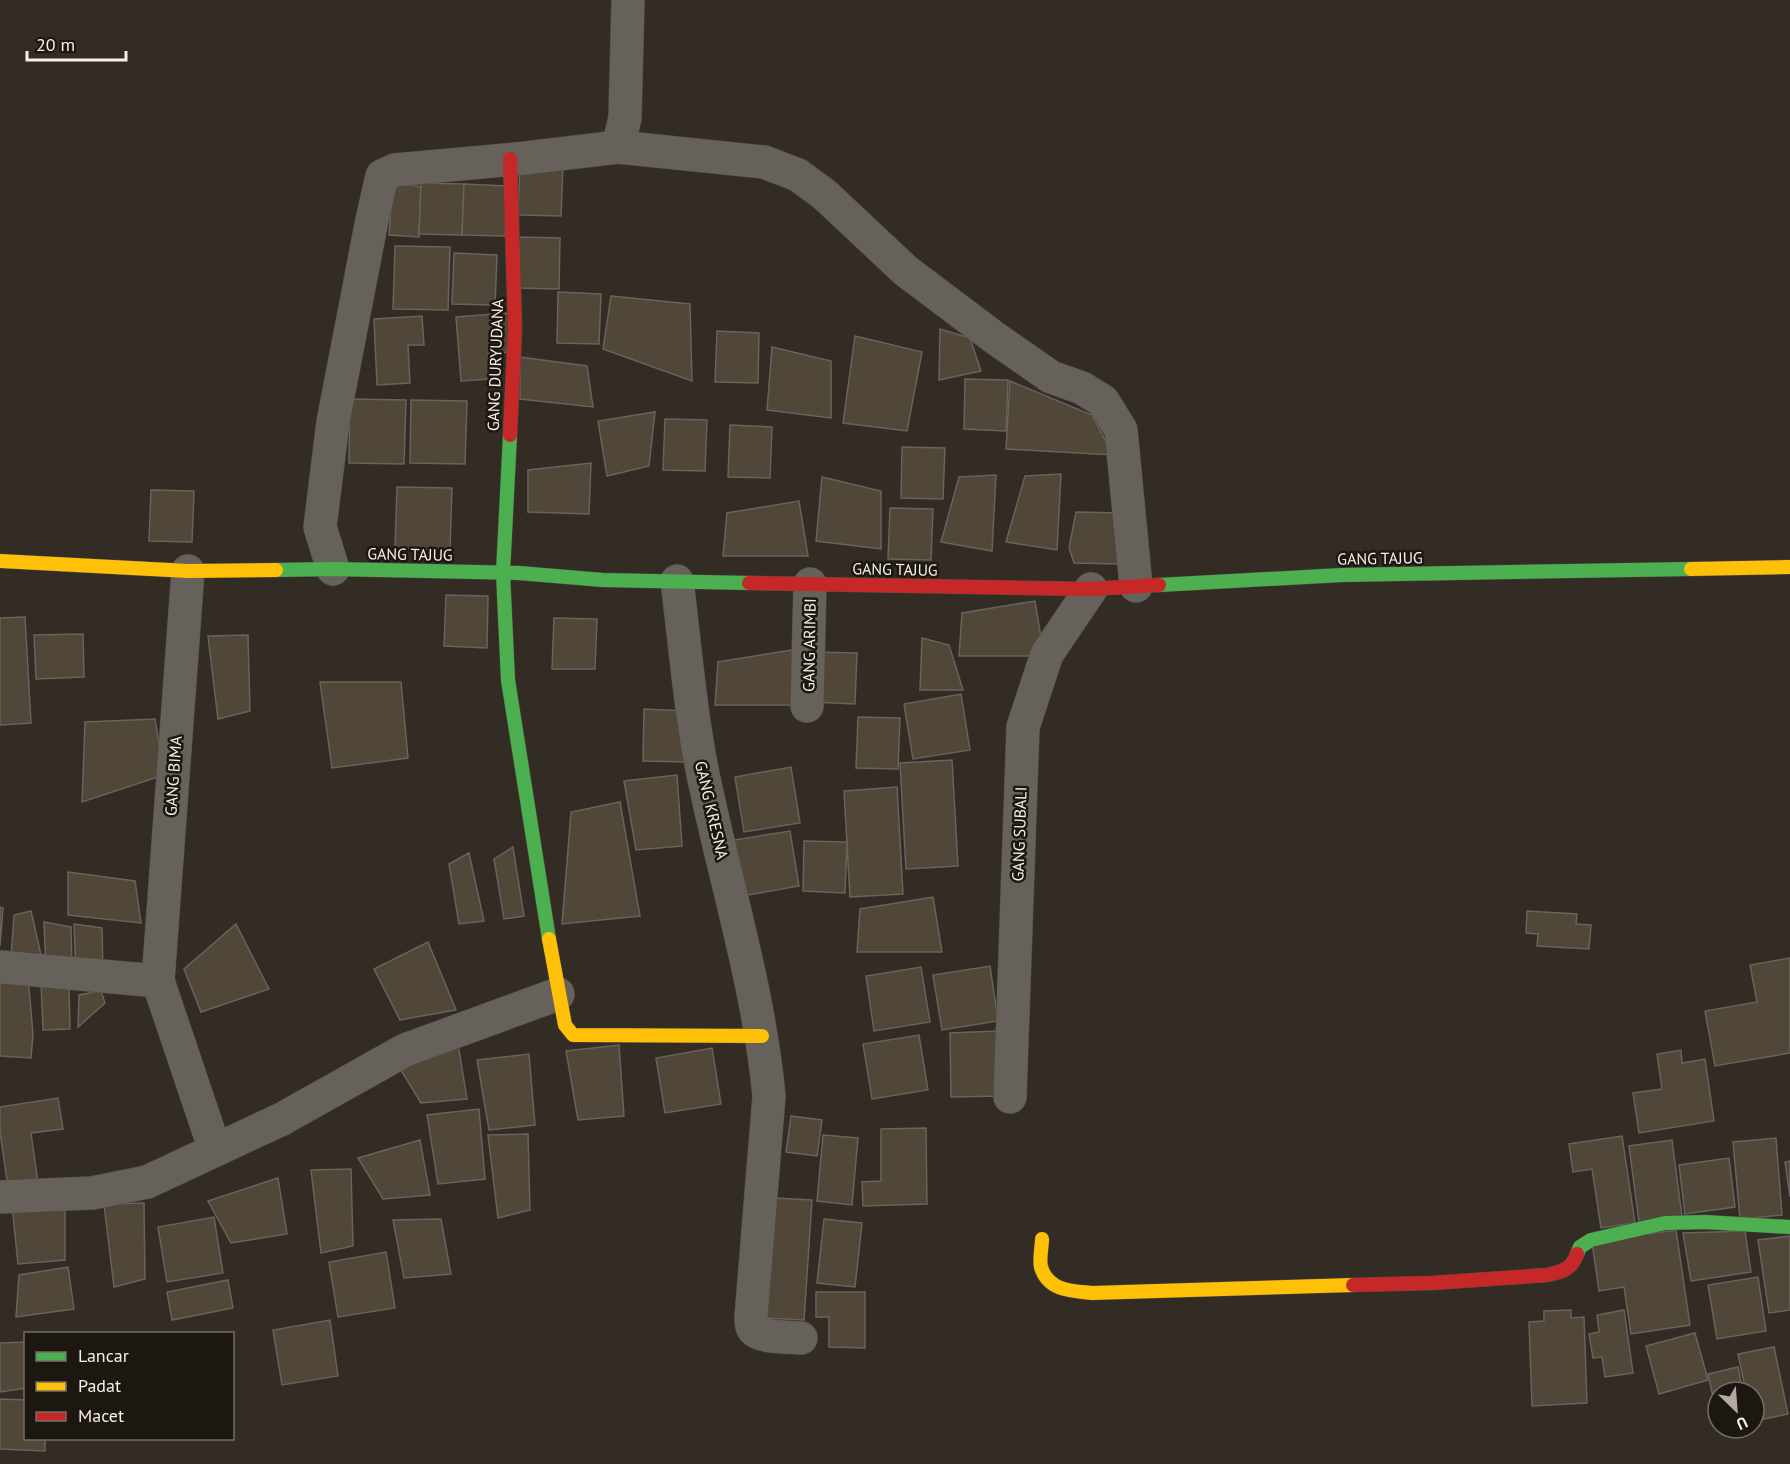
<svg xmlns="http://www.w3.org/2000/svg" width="1790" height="1464" font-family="'PT Sans',sans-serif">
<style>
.building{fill:#504738;stroke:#68635d;stroke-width:1.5}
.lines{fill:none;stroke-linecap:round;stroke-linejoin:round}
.street-casing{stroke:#4e4942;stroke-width:34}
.fast-casing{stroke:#4e4942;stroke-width:15}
.slow-casing{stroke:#4e4942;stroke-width:15}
.jam-casing{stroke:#4e4942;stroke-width:15}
.street{stroke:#66615a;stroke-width:33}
.fast{stroke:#4caf50;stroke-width:14}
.slow{stroke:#ffc107;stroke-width:14}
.jam{stroke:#c62828;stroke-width:14}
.labels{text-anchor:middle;stroke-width:5;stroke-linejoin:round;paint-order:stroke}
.street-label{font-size:16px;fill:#f8f0e7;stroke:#1c1710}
</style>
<rect width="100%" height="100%" fill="#322c25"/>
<g class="building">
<polygon points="520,165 563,166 561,216 518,215"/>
<polygon points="393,181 421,187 419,237 389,235"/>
<polygon points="421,183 464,184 462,235 419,234"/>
<polygon points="464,184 507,186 505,236 462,235"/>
<polygon points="518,237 560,238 559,289 516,288"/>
<polygon points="395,246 450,247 448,310 393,309"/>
<polygon points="454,253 497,255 495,305 452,304"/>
<polygon points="558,292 601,294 599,344 557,343"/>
<polygon points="611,296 690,304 692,381 603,349"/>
<polygon points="508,313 510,352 488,354 490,379 461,381 456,317"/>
<polygon points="422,316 424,345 408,345 410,383 377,385 374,319"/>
<polygon points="940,329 970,338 981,371 939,380"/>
<polygon points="717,331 759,333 758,383 715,382"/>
<polygon points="855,336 922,352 907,431 843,423"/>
<polygon points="772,347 831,361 831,418 767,410"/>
<polygon points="520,357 587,366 593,407 520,399"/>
<polygon points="965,379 1008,380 1006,431 964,429"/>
<polygon points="1010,381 1092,415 1113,455 1006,449"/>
<polygon points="350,399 406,400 404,464 349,463"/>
<polygon points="411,400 467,401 465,464 410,463"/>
<polygon points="655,412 649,466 607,476 598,421"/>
<polygon points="665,419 707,420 705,471 663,470"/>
<polygon points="730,425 772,427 770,478 728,477"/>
<polygon points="902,447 945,448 943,499 901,498"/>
<polygon points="591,463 589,514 528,512 528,470"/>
<polygon points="1061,474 1057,550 1006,542 1025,476"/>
<polygon points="996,475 992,551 941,542 959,477"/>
<polygon points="822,477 881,491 881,549 816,541"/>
<polygon points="397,487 452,488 450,550 395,549"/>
<polygon points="151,490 194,491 192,542 149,541"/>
<polygon points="799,501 808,556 723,556 727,513"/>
<polygon points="890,508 933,509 931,560 888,559"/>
<polygon points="1076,512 1119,513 1117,564 1074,563 1069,548"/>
<polygon points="446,595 488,596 487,648 444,646"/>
<polygon points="1035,601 1044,656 959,656 962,613"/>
<polygon points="25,617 31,723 0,725 0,618"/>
<polygon points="554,618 597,619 595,669 552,669"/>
<polygon points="83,634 84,677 36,679 34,635"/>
<polygon points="248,635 250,711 218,719 208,636"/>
<polygon points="922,638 949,645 963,690 920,690"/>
<polygon points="791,650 800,705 715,705 718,662"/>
<polygon points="814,652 857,653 855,704 812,702"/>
<polygon points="320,682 401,682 408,758 332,768"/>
<polygon points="961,694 970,750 913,759 904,704"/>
<polygon points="644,709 687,711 685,762 643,761"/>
<polygon points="858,717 900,718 898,769 856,768"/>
<polygon points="155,719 164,775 82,802 85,722"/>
<polygon points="952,760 958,866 906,869 900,763"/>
<polygon points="791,767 800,823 744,832 735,777"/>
<polygon points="677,775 682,846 636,850 624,781"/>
<polygon points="897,787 903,894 850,897 844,791"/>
<polygon points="620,802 640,916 562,924 571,812"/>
<polygon points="790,831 799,886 743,896 734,840"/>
<polygon points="804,841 847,842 845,893 803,891"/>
<polygon points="513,847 524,916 504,919 494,859"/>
<polygon points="469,853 484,921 459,924 449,864"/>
<polygon points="68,872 135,881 141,923 68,915"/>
<polygon points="933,897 942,952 857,952 860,909"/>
<polygon points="0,907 3,908 0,946"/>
<polygon points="31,911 42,959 11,957 14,915"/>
<polygon points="1527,911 1577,914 1576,924 1591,925 1589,949 1537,946 1538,934 1526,933"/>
<polygon points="44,922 71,927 72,969 46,970"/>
<polygon points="74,924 102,928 103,972 76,973"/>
<polygon points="236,924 269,989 201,1012 184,969"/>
<polygon points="428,942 456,1010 400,1020 374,969"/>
<polygon points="1790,958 1790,1053 1715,1066 1705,1011 1757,1002 1750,965"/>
<polygon points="990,966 998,1021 942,1030 933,975"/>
<polygon points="921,967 930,1022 874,1031 866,976"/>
<polygon points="0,977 32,980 29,988 33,1034 31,1058 0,1056"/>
<polygon points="41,982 69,986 70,1029 43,1030"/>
<polygon points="101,991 105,1003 78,1027 79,995"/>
<polygon points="999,1031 1001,1096 951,1097 950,1033"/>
<polygon points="919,1035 928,1090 872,1099 863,1044"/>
<polygon points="458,1044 467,1099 421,1103 396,1062"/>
<polygon points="619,1045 624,1116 578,1120 566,1051"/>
<polygon points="712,1048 721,1104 665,1113 656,1058"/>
<polygon points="1681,1050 1682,1063 1705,1059 1714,1121 1639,1133 1633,1093 1662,1089 1657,1054"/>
<polygon points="529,1054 535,1125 489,1130 477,1060"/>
<polygon points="58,1098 63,1129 31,1133 38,1183 8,1187 0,1132 0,1107"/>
<polygon points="479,1109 485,1179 438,1184 427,1115"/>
<polygon points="791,1116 822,1120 817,1156 786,1152"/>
<polygon points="926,1128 927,1204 863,1206 862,1182 881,1181 881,1129"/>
<polygon points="528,1134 530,1210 498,1218 488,1135"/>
<polygon points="823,1135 858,1138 852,1205 817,1201"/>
<polygon points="1622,1136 1635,1223 1601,1228 1592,1169 1573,1172 1569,1144"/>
<polygon points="1776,1138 1782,1215 1740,1219 1733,1142"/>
<polygon points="420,1140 430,1195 383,1199 358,1158"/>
<polygon points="1672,1140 1682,1216 1639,1222 1629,1146"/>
<polygon points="1729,1158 1735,1207 1685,1214 1679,1165"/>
<polygon points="1790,1161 1790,1197 1785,1162"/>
<polygon points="351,1169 353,1246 321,1253 311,1170"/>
<polygon points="278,1178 287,1234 231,1243 208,1201"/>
<polygon points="774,1198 812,1200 804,1320 765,1318"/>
<polygon points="144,1203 145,1279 114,1287 104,1204"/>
<polygon points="12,1205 65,1205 65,1260 18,1264"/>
<polygon points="214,1217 223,1273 167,1282 158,1227"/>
<polygon points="441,1219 451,1274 404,1278 393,1220"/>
<polygon points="824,1219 862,1223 855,1287 817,1283"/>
<polygon points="1676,1230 1690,1325 1631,1334 1624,1287 1599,1291 1592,1242"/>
<polygon points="1745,1231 1751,1272 1691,1281 1683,1233"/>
<polygon points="1790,1236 1790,1310 1769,1313 1758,1240"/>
<polygon points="386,1252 395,1308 338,1317 329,1262"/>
<polygon points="68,1267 74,1309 16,1317 19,1275"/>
<polygon points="1758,1277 1766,1331 1717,1339 1708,1285"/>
<polygon points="228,1280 233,1308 172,1320 167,1292"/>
<polygon points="816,1292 865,1292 865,1348 829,1347 829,1317 816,1317"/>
<polygon points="1571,1310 1571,1318 1584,1317 1587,1403 1532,1406 1529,1322 1544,1321 1544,1311"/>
<polygon points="1624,1310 1633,1373 1605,1377 1602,1357 1593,1358 1589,1334 1599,1332 1597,1315"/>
<polygon points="330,1320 338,1376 282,1385 273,1330"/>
<polygon points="1695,1333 1708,1380 1659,1394 1646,1346"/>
<polygon points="26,1342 26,1388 0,1392 0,1343"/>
<polygon points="1774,1347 1788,1414 1754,1421 1754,1392 1746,1392 1738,1354"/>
<polygon points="1738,1367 1743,1392 1718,1392 1718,1420 1708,1374"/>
<polygon points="0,1399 26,1400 26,1438 45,1438 45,1451 0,1449"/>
</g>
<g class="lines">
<defs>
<g id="street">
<polyline points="618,147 764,162 798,175 825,195 906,271 995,338 1051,377 1082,388 1103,401 1121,430 1136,586"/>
<polyline points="333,569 320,527 333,422 372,220 382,176 395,170 526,158 618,147 625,118 628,0"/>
<polyline points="188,571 158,981 215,1150"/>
<path d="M677 581C686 652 691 723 707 793 729 894 759 992 769 1096L751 1317C751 1322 751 1326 754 1330 761 1338 791 1337 801 1338"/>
<polyline points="807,706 810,584"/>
<polyline points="0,967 158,981"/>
<polyline points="1010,1097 1023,727 1047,654 1091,589"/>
<polyline points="0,1197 92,1193 147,1182 282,1119 405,1050 558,994"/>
</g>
<g id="fast">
<polyline points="510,435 503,573 508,680 549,939"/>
<polyline points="276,570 333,569 519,573 603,580 749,583"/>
<polyline points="1159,585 1342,575 1691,569"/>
<polyline points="1577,1254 1580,1247 1591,1240 1665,1223 1705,1222 1790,1227"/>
</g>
<g id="slow">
<polyline points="0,561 188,571 276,570"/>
<polyline points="1691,569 1790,567"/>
<polyline points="549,939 565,1025 573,1035 762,1036"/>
<path d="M1042 1239C1042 1247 1039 1260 1041 1267 1048 1291 1072 1291 1092 1293L1353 1285"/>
</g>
<g id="jam">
<polyline points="510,435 515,329 510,159"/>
<polyline points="749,583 1091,589 1159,585"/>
<path d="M1353 1285 1432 1283 1547 1275C1562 1272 1572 1269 1577 1254"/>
</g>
</defs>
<use href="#street" class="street-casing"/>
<use href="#fast" class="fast-casing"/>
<use href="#slow" class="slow-casing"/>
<use href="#jam" class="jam-casing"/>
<use href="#street" class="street"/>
<use href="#fast" class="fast"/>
<use href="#slow" class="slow"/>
<use href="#jam" class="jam"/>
</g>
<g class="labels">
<g class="street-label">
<text transform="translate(495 365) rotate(-88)" y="6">GANG DURYUDANA</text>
<text transform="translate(410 554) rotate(1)" y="6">GANG TAJUG</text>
<text transform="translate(1380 558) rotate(-1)" y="6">GANG TAJUG</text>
<text transform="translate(895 569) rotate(1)" y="6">GANG TAJUG</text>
<text transform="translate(809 645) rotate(-89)" y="6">GANG ARIMBI</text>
<text transform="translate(173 776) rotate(-86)" y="6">GANG BIMA</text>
<text transform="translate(712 810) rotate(77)" y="6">GANG KRESNA</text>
<text transform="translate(1019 834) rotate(-88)" y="6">GANG SUBALI</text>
</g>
</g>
<rect x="24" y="1332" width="210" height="108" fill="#1c1710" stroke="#746e66" stroke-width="1.5"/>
<rect x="36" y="1352" width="30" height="9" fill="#4caf50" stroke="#746e66" stroke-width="1.5"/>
<text x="78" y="1362" font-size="18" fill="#f8f0e7">Lancar</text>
<rect x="36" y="1382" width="30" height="9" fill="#ffc107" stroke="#746e66" stroke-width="1.5"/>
<text x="78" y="1392" font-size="18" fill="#f8f0e7">Padat</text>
<rect x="36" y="1412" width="30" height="9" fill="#c62828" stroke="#746e66" stroke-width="1.5"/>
<text x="78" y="1422" font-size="18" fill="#f8f0e7">Macet</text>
<g transform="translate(1736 1410) rotate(155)"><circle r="28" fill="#1c1710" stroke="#746e66" stroke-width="1.5"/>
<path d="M0-4.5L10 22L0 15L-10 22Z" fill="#b3aba3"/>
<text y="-9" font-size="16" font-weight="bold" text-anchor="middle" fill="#f8f0e7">U</text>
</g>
<path d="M27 51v9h99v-9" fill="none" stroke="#f8f0e7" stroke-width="3"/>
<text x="36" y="51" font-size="18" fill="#f8f0e7" stroke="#1c1710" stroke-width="4.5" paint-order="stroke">20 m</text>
</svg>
